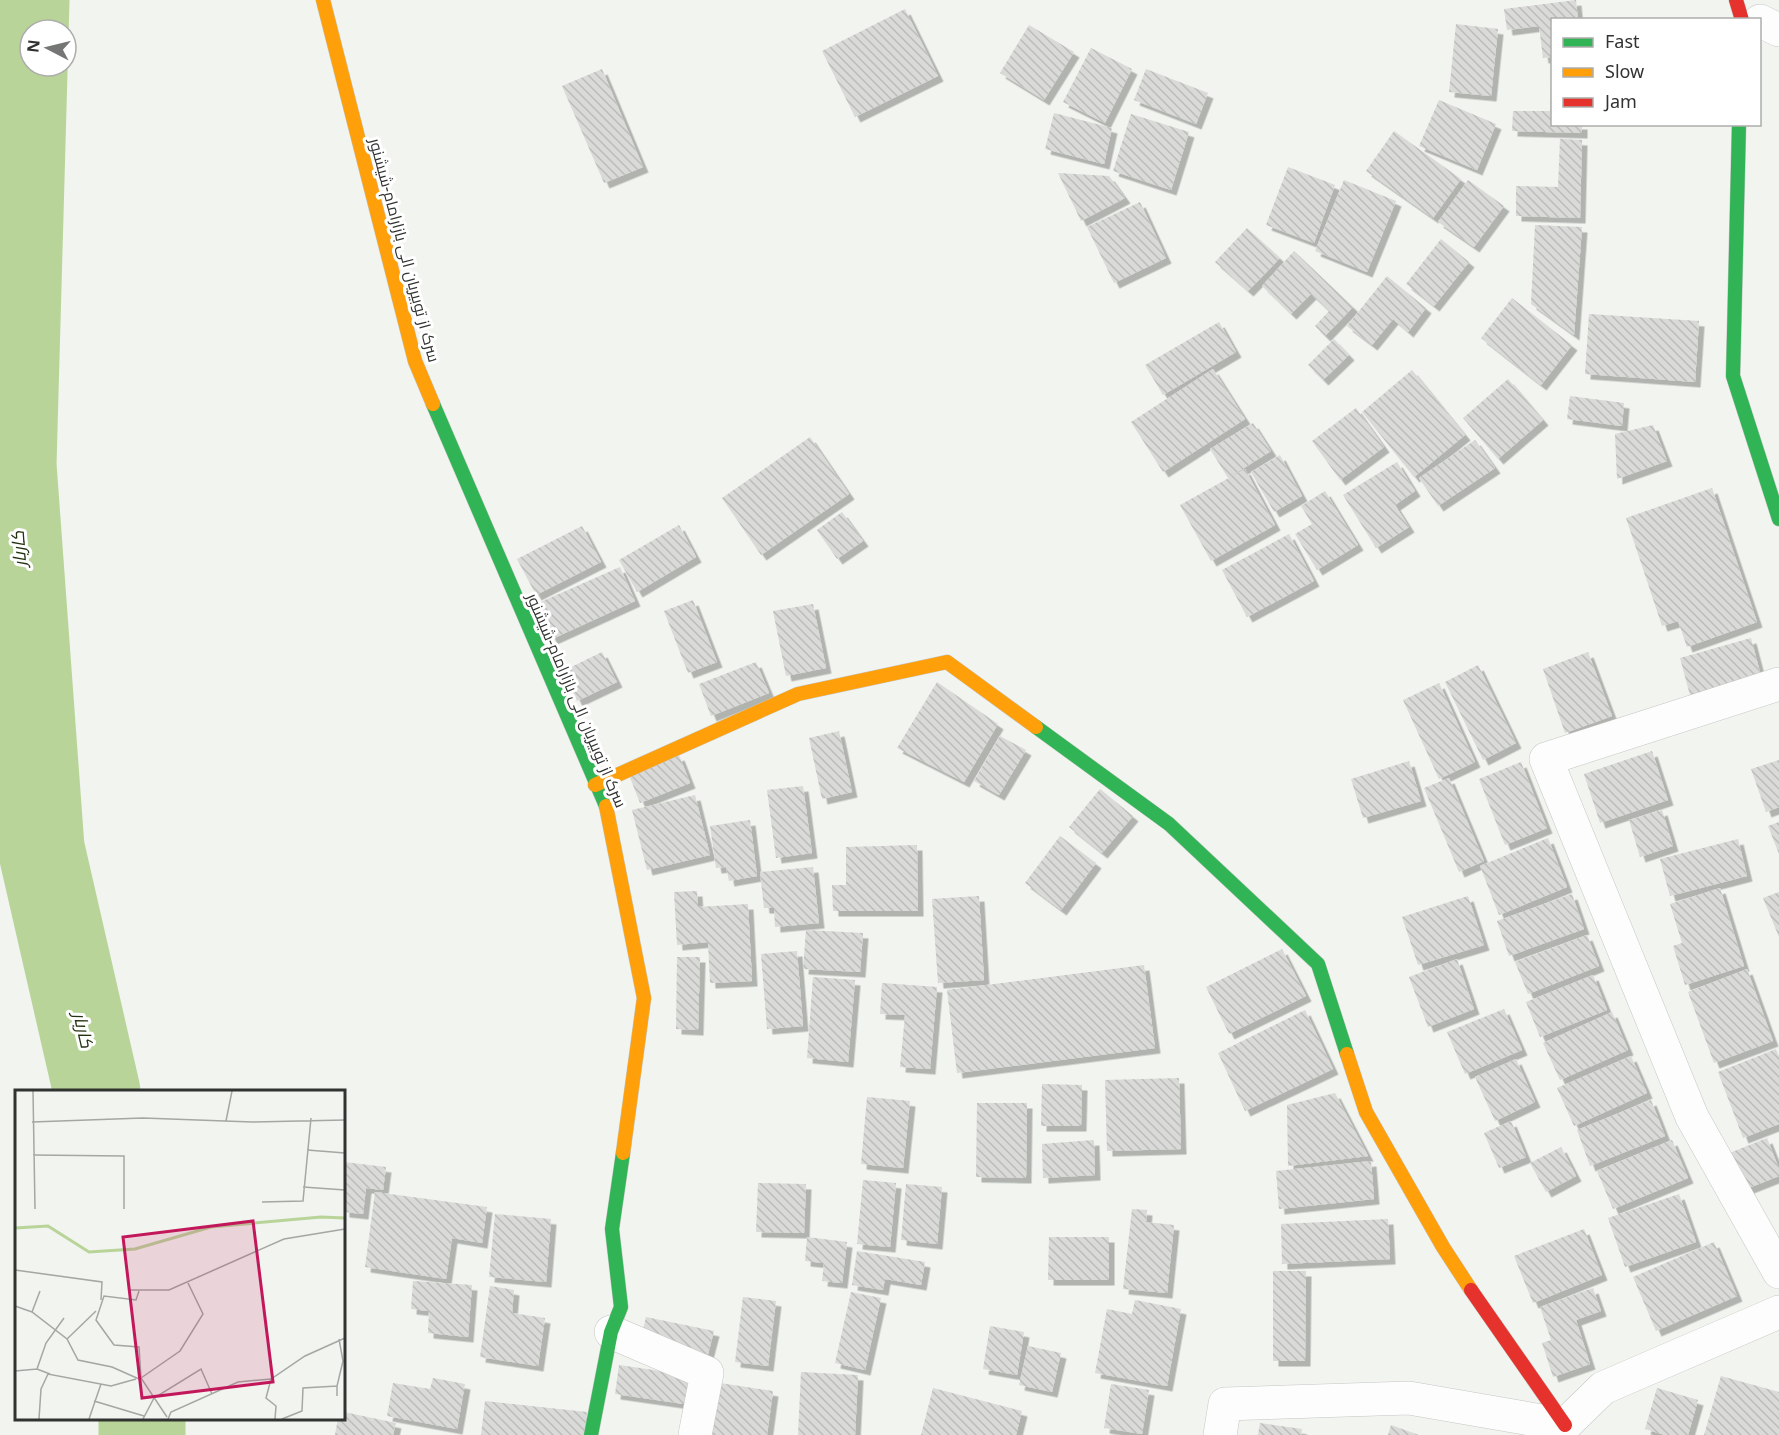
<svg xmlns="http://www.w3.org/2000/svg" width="1779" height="1435" font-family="'Noto Sans',Cairo,sans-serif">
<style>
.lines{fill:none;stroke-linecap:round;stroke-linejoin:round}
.river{stroke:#b8d499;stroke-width:87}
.building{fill:url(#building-back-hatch);filter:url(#shadow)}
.street-casing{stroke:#c5c7c4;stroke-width:34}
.fast-casing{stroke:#c5c7c4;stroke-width:15}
.slow-casing{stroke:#c5c7c4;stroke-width:15}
.jam-casing{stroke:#c5c7c4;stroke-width:15}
.street{stroke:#fdfdfd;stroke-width:33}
.fast{stroke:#30b455;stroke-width:14}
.slow{stroke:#ff9f0a;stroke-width:14}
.jam{stroke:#e5322d;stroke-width:14}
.labels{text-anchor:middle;stroke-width:6;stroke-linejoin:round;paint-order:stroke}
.street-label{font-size:16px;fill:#313330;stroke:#fff}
.water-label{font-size:18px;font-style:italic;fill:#233210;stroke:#fff}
.inset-river{fill:none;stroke:#b8d499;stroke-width:3}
.inset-road{fill:none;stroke:#a4a7a3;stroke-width:1.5}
.view{fill:#c2185b;fill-opacity:0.15;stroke:#c2185b;stroke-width:3}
.inset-edge{fill:none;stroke:#313330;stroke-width:3}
</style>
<defs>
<pattern id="building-back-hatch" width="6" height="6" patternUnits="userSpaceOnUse" patternTransform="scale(1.5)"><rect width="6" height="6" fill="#dadad9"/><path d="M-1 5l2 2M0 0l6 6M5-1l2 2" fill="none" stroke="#bcbcbb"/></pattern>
<filter id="shadow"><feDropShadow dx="5.5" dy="5.5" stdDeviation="0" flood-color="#0004"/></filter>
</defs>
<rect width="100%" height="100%" fill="#f1f4ef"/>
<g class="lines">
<g class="river">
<polyline points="26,0 13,465 41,848 97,1092"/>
<polyline points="142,1435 142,1418"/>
</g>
</g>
<g class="building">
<polygon points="1576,0 1578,20 1552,20 1552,57 1543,58 1539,26 1507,30 1504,9"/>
<polygon points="905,9 938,76 855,117 822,51"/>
<polygon points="1456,24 1498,29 1491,96 1449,92"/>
<polygon points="1029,25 1074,52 1044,100 1000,73"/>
<polygon points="1091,48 1132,69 1105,123 1063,102"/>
<polygon points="602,69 643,167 604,183 562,86"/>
<polygon points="1146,69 1208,93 1196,124 1134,100"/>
<polygon points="1551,82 1552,124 1582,124 1582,133 1512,131 1513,111 1550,111"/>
<polygon points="1439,100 1496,124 1477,170 1419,146"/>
<polygon points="1054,113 1112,128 1104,164 1045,149"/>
<polygon points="1131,114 1189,132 1171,190 1113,171"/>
<polygon points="1394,131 1461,179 1433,218 1366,171"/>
<polygon points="1560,139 1582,140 1580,218 1516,216 1516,186 1558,187"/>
<polygon points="1288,167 1335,185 1314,243 1266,225"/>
<polygon points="1058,173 1109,176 1125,198 1081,221"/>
<polygon points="1344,180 1396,201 1367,272 1315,251"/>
<polygon points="1468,180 1504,206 1474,247 1438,222"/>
<polygon points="1140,202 1166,258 1114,283 1087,227"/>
<polygon points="1535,225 1582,227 1574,335 1531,304"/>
<polygon points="1247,228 1280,258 1248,291 1215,262"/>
<polygon points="1441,239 1469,262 1434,306 1406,284"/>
<polygon points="1294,251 1353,307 1325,336 1315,326 1329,311 1311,294 1291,314 1262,286"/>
<polygon points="1387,276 1426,308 1408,332 1393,319 1372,345 1347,326"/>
<polygon points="1512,298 1572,345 1541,385 1481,338"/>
<polygon points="1589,314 1699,321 1695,382 1585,374"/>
<polygon points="1219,322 1236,352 1163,395 1145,365"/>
<polygon points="1334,339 1349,355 1323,380 1308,365"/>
<polygon points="1213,369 1245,419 1163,472 1131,422"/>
<polygon points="1412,370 1465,435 1414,477 1362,412"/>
<polygon points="1508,379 1543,420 1498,459 1463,418"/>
<polygon points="1570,396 1624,403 1622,426 1567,419"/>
<polygon points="1356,408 1384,447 1340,480 1312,441"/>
<polygon points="1253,423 1271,451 1228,478 1210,449"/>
<polygon points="1653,425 1667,461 1617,479 1615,434"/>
<polygon points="810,437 849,494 761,555 722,498"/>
<polygon points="1475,440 1495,468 1438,506 1419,478"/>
<polygon points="1280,455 1302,496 1274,512 1251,472"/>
<polygon points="1397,462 1415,491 1395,505 1409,527 1376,548 1343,495"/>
<polygon points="1245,469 1275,525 1211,561 1180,505"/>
<polygon points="1712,488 1757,622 1687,647 1678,621 1662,626 1626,518"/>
<polygon points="1325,491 1358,545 1317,570 1295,534 1312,524 1301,506"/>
<polygon points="842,512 863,541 837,559 817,530"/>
<polygon points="679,525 696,557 637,592 619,560"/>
<polygon points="582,526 601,562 536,595 517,559"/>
<polygon points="1289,534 1314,581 1247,617 1222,570"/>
<polygon points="620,567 635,601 552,639 536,604"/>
<polygon points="693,600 717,662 688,673 664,611"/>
<polygon points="813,604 826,668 786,676 773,611"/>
<polygon points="1751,638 1762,680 1691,699 1680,658"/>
<polygon points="602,652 617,682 577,701 563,671"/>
<polygon points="1588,652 1612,716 1565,733 1543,669"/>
<polygon points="756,662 769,693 711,716 699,684"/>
<polygon points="1478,665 1516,743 1483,760 1445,682"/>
<polygon points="937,682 998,724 964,782 897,748"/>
<polygon points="1439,683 1475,762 1439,779 1403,700"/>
<polygon points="839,731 852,792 822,799 809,738"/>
<polygon points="1000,736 1026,750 999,795 974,781"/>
<polygon points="1652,751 1668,800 1600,823 1584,774"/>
<polygon points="679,755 690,783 640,803 629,775"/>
<polygon points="1779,760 1779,807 1766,812 1751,769"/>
<polygon points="1409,761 1421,801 1363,818 1351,779"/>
<polygon points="1521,762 1547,828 1505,845 1479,779"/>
<polygon points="1449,778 1484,861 1459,872 1424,788"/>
<polygon points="803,786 812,853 776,858 767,790"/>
<polygon points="1100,789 1133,816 1102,853 1069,827"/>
<polygon points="695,795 710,855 647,870 632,810"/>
<polygon points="1662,810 1673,846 1640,857 1629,820"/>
<polygon points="750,820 757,876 729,881 726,867 716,868 710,826"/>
<polygon points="1779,822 1779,854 1768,826"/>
<polygon points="1060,836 1096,863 1061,910 1025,883"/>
<polygon points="1548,838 1567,887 1499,915 1480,866"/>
<polygon points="1738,839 1747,876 1670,896 1660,859"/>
<polygon points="917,845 918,911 833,911 832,885 846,885 846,847"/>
<polygon points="813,867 819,923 775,927 774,908 764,908 760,872"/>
<polygon points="1720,888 1744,966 1685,985 1673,946 1682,943 1670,904"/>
<polygon points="697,891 698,907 748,904 752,981 710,983 708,942 677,945 674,892"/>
<polygon points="1779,892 1779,937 1763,898"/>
<polygon points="1572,894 1584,929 1509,956 1497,921"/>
<polygon points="979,896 984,980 938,983 932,899"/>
<polygon points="1468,896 1484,945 1418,965 1402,917"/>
<polygon points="806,930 863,933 860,972 803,969"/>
<polygon points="1587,935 1599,966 1528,994 1515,962"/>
<polygon points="1282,949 1306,996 1229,1034 1206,987"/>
<polygon points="797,951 803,1026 767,1029 761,954"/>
<polygon points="677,957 700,957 698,1030 676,1029"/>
<polygon points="1457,959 1474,1009 1428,1027 1409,977"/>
<polygon points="1144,965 1155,1048 957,1073 947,990"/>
<polygon points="1747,969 1773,1041 1714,1063 1688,992"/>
<polygon points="1593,975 1607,1010 1540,1037 1526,1002"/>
<polygon points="813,977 855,980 848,1062 807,1058"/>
<polygon points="882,983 937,987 930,1069 900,1067 905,1015 880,1014"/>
<polygon points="1504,1009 1522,1050 1465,1074 1447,1032"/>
<polygon points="1305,1010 1333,1069 1245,1111 1218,1053"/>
<polygon points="1612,1012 1628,1050 1560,1080 1543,1043"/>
<polygon points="1776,1049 1779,1057 1779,1124 1743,1138 1718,1072"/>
<polygon points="1631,1056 1647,1093 1574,1126 1557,1088"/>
<polygon points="1516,1059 1535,1102 1495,1121 1475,1077"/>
<polygon points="1179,1078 1181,1149 1107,1151 1105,1080"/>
<polygon points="1042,1084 1082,1085 1081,1126 1041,1126"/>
<polygon points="1335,1093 1368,1156 1288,1166 1287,1105"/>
<polygon points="867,1097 910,1101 903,1168 861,1164"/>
<polygon points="1651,1100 1665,1136 1590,1166 1577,1130"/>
<polygon points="977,1103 1027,1103 1026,1178 976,1177"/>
<polygon points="1511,1121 1526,1157 1499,1168 1484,1133"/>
<polygon points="1767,1138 1779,1169 1779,1176 1741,1191 1727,1154"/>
<polygon points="1094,1140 1095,1175 1043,1178 1042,1144"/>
<polygon points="1672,1140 1688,1178 1613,1209 1597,1171"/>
<polygon points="1561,1147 1576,1176 1546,1192 1530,1163"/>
<polygon points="1371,1161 1374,1199 1279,1209 1276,1171"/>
<polygon points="344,1162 386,1167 383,1190 366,1188 363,1214 344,1212"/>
<polygon points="863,1180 896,1183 890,1247 857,1244"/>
<polygon points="758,1183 806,1184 804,1233 756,1232"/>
<polygon points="906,1184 942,1187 937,1244 901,1240"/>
<polygon points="375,1192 487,1207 482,1243 452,1238 446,1279 365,1267"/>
<polygon points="1679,1194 1696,1242 1625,1267 1608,1218"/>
<polygon points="1132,1209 1147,1210 1146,1222 1174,1225 1167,1293 1123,1289"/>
<polygon points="495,1214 551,1219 546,1282 489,1277"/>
<polygon points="1388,1219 1390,1259 1282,1264 1281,1224"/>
<polygon points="1584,1229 1602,1275 1533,1303 1514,1256"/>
<polygon points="807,1237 847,1242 842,1283 822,1281 824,1263 805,1261"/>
<polygon points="1049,1237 1109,1237 1109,1280 1048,1280"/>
<polygon points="1714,1242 1737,1296 1656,1331 1633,1277"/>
<polygon points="857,1251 925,1262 921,1285 885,1279 883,1290 852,1285"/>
<polygon points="1273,1271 1306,1271 1305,1361 1273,1361"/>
<polygon points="413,1281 472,1285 468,1337 428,1333 429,1311 411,1309"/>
<polygon points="490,1286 514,1290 512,1313 545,1318 538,1366 480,1357"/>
<polygon points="1593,1288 1601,1311 1576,1320 1590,1364 1553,1377 1542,1343 1551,1340 1540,1307"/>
<polygon points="851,1292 881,1298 865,1370 835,1363"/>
<polygon points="743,1297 776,1301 768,1366 735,1362"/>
<polygon points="1135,1300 1181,1309 1167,1386 1095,1373 1107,1309 1132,1314"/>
<polygon points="646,1317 714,1331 707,1358 640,1343"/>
<polygon points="990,1326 1024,1332 1017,1375 983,1369"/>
<polygon points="1028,1346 1061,1353 1052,1392 1019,1385"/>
<polygon points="619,1365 695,1376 691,1405 615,1394"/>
<polygon points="801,1372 858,1375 855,1435 798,1435"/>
<polygon points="1721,1376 1779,1392 1779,1435 1704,1435"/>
<polygon points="433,1378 465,1384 457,1429 387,1416 393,1383 430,1389"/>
<polygon points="720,1383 773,1391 767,1435 712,1435"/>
<polygon points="1111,1384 1149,1390 1142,1434 1104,1428"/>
<polygon points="933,1388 1022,1411 1016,1435 921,1435"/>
<polygon points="1657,1388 1698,1400 1688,1435 1665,1435 1645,1429"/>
<polygon points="485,1401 587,1412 584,1435 481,1435"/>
<polygon points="344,1412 396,1423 393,1435 335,1435 338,1418 344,1418"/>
<polygon points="1260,1423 1302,1429 1301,1435 1258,1435"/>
<polygon points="1391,1425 1419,1435 1388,1435"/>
</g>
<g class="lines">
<defs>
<g id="street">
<polyline points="1760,21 1779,30"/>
<polyline points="1779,684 1546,759 1692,1117 1779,1272"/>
<polyline points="611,1332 707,1373 695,1435"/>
<polyline points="1220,1435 1225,1404 1409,1398 1565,1425 1603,1388 1779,1312"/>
</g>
<g id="fast">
<polyline points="1739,124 1733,376 1779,519"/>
<polyline points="433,404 606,806"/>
<polyline points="1036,727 1169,824 1318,964 1347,1054"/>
<polyline points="591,1435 611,1332 621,1307 612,1229 623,1153"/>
</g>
<g id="slow">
<polyline points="323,0 415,361 433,404"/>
<polyline points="595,785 798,694 947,662 1036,727"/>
<polyline points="606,806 644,998 623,1153"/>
<polyline points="1347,1054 1366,1112 1443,1247 1471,1290"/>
</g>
<g id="jam">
<polyline points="1736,0 1742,20"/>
<polyline points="1471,1290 1565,1425"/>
</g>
</defs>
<use href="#street" class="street-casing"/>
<use href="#fast" class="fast-casing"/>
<use href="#slow" class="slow-casing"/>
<use href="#jam" class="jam-casing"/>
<use href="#street" class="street"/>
<use href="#fast" class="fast"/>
<use href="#slow" class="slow"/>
<use href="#jam" class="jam"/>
</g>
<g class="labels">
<g class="street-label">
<text transform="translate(405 250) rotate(75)" y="6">سرک از توبیریان الی بازارامام-شیشنور</text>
<text transform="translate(577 700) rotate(67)" y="6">سرک از توبیریان الی بازارامام-شیشنور</text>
</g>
<g class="water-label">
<text transform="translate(19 549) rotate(-94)" y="6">کاربار</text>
<text transform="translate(83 1030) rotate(77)" y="6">کاربار</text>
</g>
</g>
<g transform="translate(15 1090)">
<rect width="330" height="330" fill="#f1f4ef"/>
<path class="inset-river" d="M0 138 33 136 74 162 120 159 196 137 306 127 330 128"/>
<path class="inset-road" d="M18 1 20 119M211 31 217 1M17 32 128 28 237 32 330 30M292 60 330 63M18 65 109 66V119M288 97 330 100M247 112 288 111 296 28M0 180 87 192 86 210M114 200H154L269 149 330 139M124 201 121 210 89 206 81 230 99 255 124 257 126 288 152 327M0 216 17 222 52 249 63 270 97 277 124 289M17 222 25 201M52 249 81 221M22 279 31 253 49 228M0 281 22 279 35 284M126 288 165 261 188 224 173 193M256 289 251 308 261 316 260 329M322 296 328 271 324 249M79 311 129 326M24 329 26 299 33 284 96 296 121 289M74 329 86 294M128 329 139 308 186 279 197 304M153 329 156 322 223 292 256 289 290 266 330 248M267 329 287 321 288 298 322 296V306"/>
<path class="view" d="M238 131 258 292 127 308 108 147Z"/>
<rect width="330" height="330" class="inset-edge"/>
</g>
<rect x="1551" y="18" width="210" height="108" fill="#ffffff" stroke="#adadac" stroke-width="1.5"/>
<rect x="1563" y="38" width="30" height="9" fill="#30b455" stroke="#adadac" stroke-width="1.5"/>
<text x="1605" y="48" font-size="18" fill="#313330">Fast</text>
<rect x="1563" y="68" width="30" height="9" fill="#ff9f0a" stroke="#adadac" stroke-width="1.5"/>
<text x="1605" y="78" font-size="18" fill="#313330">Slow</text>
<rect x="1563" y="98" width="30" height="9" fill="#e5322d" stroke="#adadac" stroke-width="1.5"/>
<text x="1605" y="108" font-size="18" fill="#313330">Jam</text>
<g transform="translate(48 48) rotate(277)"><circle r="28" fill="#ffffff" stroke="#adadac" stroke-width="1.5"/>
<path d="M0-4.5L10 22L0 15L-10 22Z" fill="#747773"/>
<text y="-9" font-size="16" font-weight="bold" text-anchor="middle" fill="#313330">N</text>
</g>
</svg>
